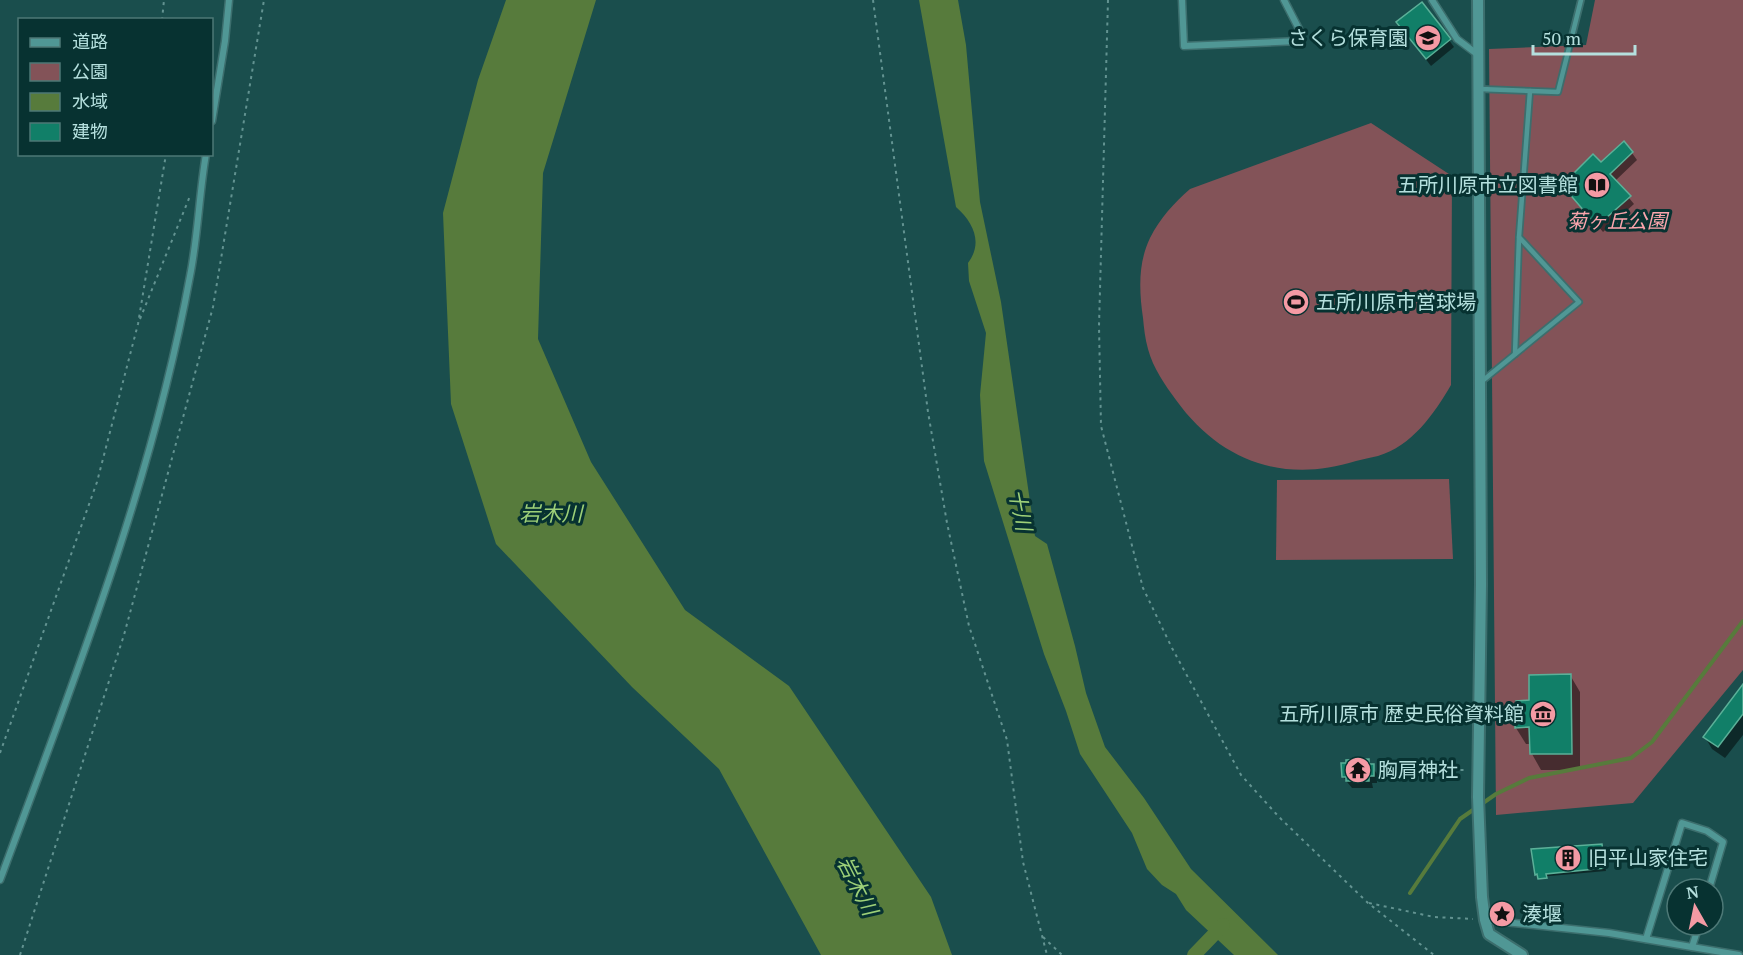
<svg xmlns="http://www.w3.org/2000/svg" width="1743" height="955" font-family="'PT Serif','Noto Sans JP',serif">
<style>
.green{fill:#835358}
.water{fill:#577b3c}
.shadow{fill:#0007}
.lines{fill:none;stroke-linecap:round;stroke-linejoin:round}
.stream{stroke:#577b3c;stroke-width:4}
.canal{stroke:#577b3c;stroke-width:14}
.building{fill:#117f68;stroke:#5bb098;stroke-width:1.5}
.service-casing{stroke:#3c6e6d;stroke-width:8}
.minor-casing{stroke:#3c6e6d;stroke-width:9}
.tertiary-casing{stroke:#3c6e6d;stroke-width:14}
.path{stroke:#639391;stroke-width:2;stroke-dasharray:3 4.5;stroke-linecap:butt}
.service{stroke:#509795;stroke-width:4.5}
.minor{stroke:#509795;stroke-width:6}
.tertiary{stroke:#509795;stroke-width:10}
.labels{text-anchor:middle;stroke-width:6;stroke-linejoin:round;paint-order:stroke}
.poi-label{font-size:20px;fill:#b5e0de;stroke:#073231;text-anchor:start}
.park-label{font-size:20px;font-style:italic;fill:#fba5ad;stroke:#073231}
.water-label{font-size:21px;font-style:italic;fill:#9dd078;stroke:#073231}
</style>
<rect width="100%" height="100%" fill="#1a4e4d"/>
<g class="green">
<polygon points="1595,0 1743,0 1743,670 1633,803 1496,815 1489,49 1586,45"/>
<path d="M1371 123 1452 176 1451 385C1434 414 1412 446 1378 456 1370 458 1363 459 1356 461 1283 484 1220 461 1176 400 1165 385 1153 368 1148 349 1145 339 1144 328 1143 318 1139 290 1138 263 1150 238 1160 218 1174 203 1190 189Z"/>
<polygon points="1449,479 1453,559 1276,560 1277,480"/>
</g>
<g class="water">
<polygon points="506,0 596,0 543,173 538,339 591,462 685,610 789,686 931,897 952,955 821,955 719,769 632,687 496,544 451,404 443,213 478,80"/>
<path d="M919 0H958L966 45 980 202 1001 302 1035 536 1047 544 1075 646 1086 693 1105 747 1144 798 1191 869 1278 955H1234L1186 910 1176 894 1162 885 1147 869 1132 833 1080 754 1066 711 1044 654 984 461 980 395 986 333 969 281 968 263C983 243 974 223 956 207Z"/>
</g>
<g class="shadow">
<polygon points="1398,23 1449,40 1454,47 1431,66"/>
<polygon points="1632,153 1637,160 1615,181 1634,204 1603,232 1569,191 1579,181 1575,175"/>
<polygon points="1570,675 1580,692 1580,770 1541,770 1532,754 1532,744 1526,744 1516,728 1517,702 1531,701"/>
<polygon points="1743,687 1743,735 1725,758 1712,749 1705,737"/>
<polygon points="1368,761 1377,774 1377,783 1372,783 1373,788 1352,788 1343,777"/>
<polygon points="1601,846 1606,871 1539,877 1536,874"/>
</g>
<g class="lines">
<polyline class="stream" points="1410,893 1460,819 1496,794 1529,778 1631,758 1652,742 1743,621"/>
<polyline class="canal" points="1194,955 1223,925"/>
</g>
<g class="building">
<polygon points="1422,2 1451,39 1426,59 1396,22"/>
<polygon points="1624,141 1633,152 1610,174 1631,196 1597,226 1567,191 1578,179 1573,174 1593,154 1601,162"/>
<polygon points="1571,674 1572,754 1530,754 1529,727 1515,728 1516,701 1529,700 1529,675"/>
<polygon points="1743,684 1743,714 1718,747 1703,737"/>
<polygon points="1369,759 1369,764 1374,764 1374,776 1369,776 1369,781 1346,781 1346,777 1342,777 1341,763 1346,763 1346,760"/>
<polygon points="1602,844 1605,868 1546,874 1547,878 1538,879 1537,874 1535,875 1531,849"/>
</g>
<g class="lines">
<defs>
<g id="service">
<polyline points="1480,89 1558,92 1581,0"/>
<polyline points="1515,354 1519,237"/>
<polyline points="1481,382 1579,302 1519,237 1530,91"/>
</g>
<g id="minor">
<polyline points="1182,0 1184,46 1299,41 1299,29 1284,0"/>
<polyline points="1432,0 1457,39 1477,54"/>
<polyline points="212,121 225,41 229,0"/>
<path d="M0 880C73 683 152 484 190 276 198 236 199 195 206 154"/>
<polyline points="1485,920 1609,933 1739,955"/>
<polyline points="1646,939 1682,823 1707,831 1723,842 1709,889"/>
<polyline points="1692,947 1699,925"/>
</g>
<polyline id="tertiary" points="1478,0 1481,584 1478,797 1482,897 1485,920 1489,934 1522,955"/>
</defs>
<use href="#service" class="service-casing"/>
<use href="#minor" class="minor-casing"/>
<use href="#tertiary" class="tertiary-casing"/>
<g class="path">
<polyline points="873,0 928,412 947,523 969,626 1007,740 1023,862 1047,955"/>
<polyline points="1108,0 1099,326 1101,426 1143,588 1172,648 1241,775 1279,817 1368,903 1434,955"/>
<polyline points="162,20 164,0"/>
<polyline points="140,319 190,196"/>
<polyline points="0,753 97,482 138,324 166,154"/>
<polyline points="1378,770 1466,770"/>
<polyline points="1369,903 1434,917 1473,919"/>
<polyline points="1043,937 1062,955"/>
<polyline points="20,955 124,635 213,307 264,0"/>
</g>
<use href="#service" class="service"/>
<use href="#minor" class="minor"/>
<use href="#tertiary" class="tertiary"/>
</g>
<defs>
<symbol id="school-disc" viewBox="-11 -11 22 22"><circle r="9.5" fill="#f49aa4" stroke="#073231"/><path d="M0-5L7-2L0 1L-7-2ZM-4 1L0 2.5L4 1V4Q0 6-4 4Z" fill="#111"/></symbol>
<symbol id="library-disc" viewBox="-11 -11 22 22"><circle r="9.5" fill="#f49aa4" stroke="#073231"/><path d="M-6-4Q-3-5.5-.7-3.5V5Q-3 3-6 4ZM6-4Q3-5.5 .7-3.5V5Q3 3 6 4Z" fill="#111"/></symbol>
<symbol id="stadium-disc" viewBox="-11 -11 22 22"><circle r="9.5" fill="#f49aa4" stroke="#073231"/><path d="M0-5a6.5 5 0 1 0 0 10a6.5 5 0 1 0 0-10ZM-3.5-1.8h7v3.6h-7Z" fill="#111"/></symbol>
<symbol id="museum-disc" viewBox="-11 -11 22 22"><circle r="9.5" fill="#f49aa4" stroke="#073231"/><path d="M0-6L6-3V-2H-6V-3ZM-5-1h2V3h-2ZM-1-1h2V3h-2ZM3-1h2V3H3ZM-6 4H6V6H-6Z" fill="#111"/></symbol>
<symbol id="temple-disc" viewBox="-11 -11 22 22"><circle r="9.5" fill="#f49aa4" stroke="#073231"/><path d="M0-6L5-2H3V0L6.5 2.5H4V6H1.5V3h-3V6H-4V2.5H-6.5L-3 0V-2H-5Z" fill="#111"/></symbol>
<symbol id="building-disc" viewBox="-11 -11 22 22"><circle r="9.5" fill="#f49aa4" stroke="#073231"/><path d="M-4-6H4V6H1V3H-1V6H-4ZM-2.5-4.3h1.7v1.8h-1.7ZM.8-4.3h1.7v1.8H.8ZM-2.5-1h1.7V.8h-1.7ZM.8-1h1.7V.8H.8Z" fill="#111"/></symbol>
<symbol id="sight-disc" viewBox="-11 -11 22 22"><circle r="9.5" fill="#f49aa4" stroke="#073231"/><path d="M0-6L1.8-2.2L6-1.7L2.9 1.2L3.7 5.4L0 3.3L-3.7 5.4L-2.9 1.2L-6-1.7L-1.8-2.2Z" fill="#111"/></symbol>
</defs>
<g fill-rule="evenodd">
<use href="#school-disc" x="1413" y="23" width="30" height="30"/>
<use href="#library-disc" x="1582" y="170" width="30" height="30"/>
<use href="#stadium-disc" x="1281" y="287" width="30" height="30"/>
<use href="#museum-disc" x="1528" y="699" width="30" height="30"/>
<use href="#temple-disc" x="1343" y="755" width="30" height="30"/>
<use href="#building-disc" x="1553" y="843" width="30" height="30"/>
<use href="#sight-disc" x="1487" y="899" width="30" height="30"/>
</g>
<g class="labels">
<g class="poi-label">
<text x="1408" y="45" text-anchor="end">さくら保育園</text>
<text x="1578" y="192" text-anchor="end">五所川原市立図書館</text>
<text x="1316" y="309">五所川原市営球場</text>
<text x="1524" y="721" text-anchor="end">五所川原市 歴史民俗資料館</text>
<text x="1378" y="777">胸肩神社</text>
<text x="1588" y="865">旧平山家住宅</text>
<text x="1522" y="921">湊堰</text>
</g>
<g class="park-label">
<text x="1617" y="228">菊ヶ丘公園</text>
</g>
<g class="water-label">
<text transform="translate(1020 510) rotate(79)" y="7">十川</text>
<text x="551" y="521">岩木川</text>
<text transform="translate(857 886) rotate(63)" y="7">岩木川</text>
</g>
</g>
<rect x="18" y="18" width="195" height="138" fill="#073231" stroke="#4d7876" stroke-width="1.5"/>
<rect x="30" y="38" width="30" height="9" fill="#509795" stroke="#4d7876" stroke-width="1.5"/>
<text x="72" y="48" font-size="18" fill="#b5e0de">道路</text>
<rect x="30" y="63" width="30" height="18" fill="#835358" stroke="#4d7876" stroke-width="1.5"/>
<text x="72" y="78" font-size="18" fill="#b5e0de">公園</text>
<rect x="30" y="93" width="30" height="18" fill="#577b3c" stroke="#4d7876" stroke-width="1.5"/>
<text x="72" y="108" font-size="18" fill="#b5e0de">水域</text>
<rect x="30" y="123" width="30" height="18" fill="#117f68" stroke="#4d7876" stroke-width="1.5"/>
<text x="72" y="138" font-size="18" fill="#b5e0de">建物</text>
<g transform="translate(1695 907) rotate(351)"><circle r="28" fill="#073231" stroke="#4d7876" stroke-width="1.5"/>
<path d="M0-4.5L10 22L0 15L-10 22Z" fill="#f49aa4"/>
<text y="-9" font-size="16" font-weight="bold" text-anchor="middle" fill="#b5e0de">N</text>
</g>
<path d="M1533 45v9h102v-9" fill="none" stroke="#b5e0de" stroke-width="3"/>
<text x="1542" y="45" font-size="18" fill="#b5e0de" stroke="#073231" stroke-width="4.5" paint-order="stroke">50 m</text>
</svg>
